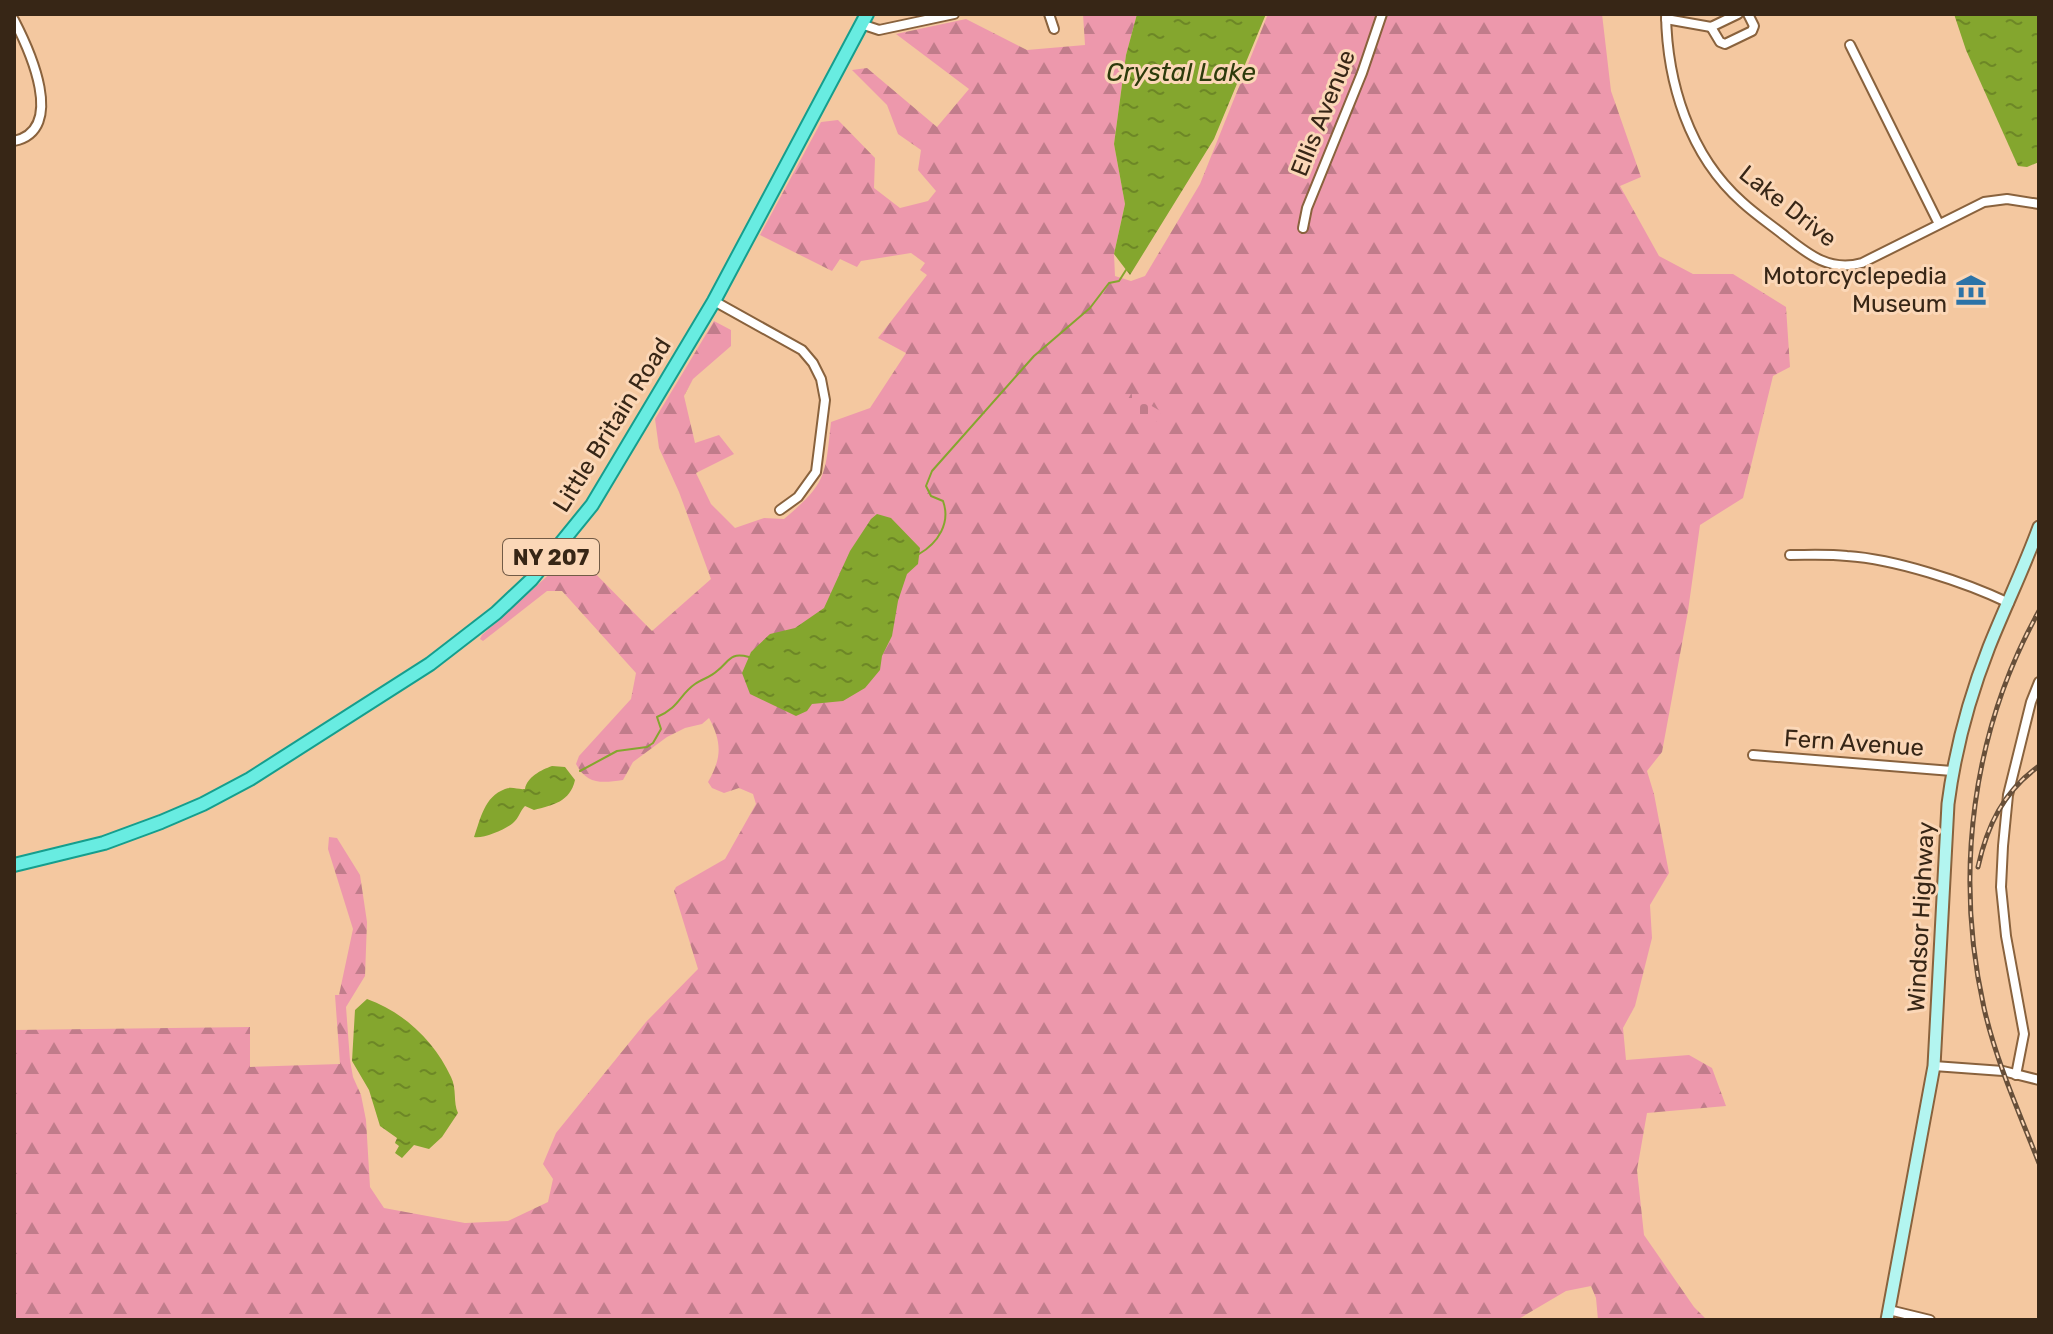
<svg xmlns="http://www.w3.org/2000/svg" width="2053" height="1334" font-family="Rubik,sans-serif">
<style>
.forest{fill:url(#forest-firs)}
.cemetery{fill:url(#cemetery-stones)}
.water{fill:url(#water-ripples)}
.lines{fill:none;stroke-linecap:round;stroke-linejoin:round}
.stream{stroke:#84a62e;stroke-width:2}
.minor-casing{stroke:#89623d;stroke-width:12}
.secondary-casing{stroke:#89623d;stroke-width:15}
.primary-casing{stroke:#159e8d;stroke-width:16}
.minor{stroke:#fff;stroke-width:8}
.secondary{stroke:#b3f5f0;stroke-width:11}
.primary{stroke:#68ece1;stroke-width:12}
.rail-casing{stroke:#674f39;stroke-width:5}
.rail{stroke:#fbd7b7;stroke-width:2;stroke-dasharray:6;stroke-linecap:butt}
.labels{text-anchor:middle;stroke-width:6;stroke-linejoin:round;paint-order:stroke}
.shield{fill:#fbd7b7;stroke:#725b46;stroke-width:2}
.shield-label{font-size:22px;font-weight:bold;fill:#372616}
.street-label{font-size:24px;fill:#372616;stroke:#fbd7b7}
.poi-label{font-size:24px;fill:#372616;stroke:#fbd7b7;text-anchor:end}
.water-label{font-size:26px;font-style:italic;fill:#2d3b0c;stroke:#fbd7b7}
</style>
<defs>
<pattern id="forest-firs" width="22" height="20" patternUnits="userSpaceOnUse" patternTransform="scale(2)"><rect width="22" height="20" fill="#ed98ac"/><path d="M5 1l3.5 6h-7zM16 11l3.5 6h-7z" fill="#c17c8b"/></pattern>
<pattern id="cemetery-stones" width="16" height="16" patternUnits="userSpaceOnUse" patternTransform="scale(2)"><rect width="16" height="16" fill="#ed98ac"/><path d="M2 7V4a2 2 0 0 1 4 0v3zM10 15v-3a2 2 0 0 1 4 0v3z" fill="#c17c8b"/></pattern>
<pattern id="water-ripples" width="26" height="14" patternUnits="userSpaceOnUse" patternTransform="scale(2)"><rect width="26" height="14" fill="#84a62e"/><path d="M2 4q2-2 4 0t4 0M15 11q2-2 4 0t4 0" fill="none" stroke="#6d8726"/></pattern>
</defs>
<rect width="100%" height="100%" fill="#f4c8a0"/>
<path class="forest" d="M1083 14H1137L1126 55 1114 144 1125 204 1114 254 1115 276 1131 281 1145 276 1200 184 1268 14H1602L1611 91 1641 177 1620 186 1659 256 1693 274H1733L1786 307 1790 367 1773 376 1743 498 1700 525 1688 611 1662 752 1647 771 1654 794 1669 873 1650 905 1652 938 1635 1006 1623 1028 1626 1060 1689 1055 1712 1068 1726 1106 1647 1113 1637 1170 1644 1235 1694 1307 1707 1320H1598L1596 1298 1591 1286 1566 1291 1517 1320H14V1030L250 1027V1067L340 1064 335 995H339L353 929 328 849 329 837 337 838 360 875 367 922 365 976 346 1007 350 1060 353 1077 361 1095 366 1120 370 1187 384 1208 465 1223 508 1221 548 1202 553 1179 543 1164 556 1133 646 1022 698 969 674 891 676 887 725 859 756 804 753 794 739 788 724 793 712 788 708 782C722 758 722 742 709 718L702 724 685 728 667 737 633 762 623 780C602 783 587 785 576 764L579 756 631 699 636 673 562 591H547L483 641 480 639 482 635 574 552 652 631 711 579 679 492 659 448 655 419 714 321 731 330V346L693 379 684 396 695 443 719 435 734 454 696 473 711 504 735 528 764 518 784 519C827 483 825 476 831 422L870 408 906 353 878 338 927 275 920 270 925 263 911 253 861 261 857 267 840 259 832 271 760 235 821 122 838 120 875 158 874 188 900 208 928 201 936 191 918 170 921 150 898 134 887 105 852 70 867 68 937 127 969 89 896 34 966 19 1027 50 1085 45Z"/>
<polygon class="cemetery" points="1131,394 1162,412 1153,427 1122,409"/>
<g class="water">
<polygon points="1137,14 1266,14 1214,139 1130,275 1114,254 1125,204 1114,144 1126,55"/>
<polygon points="1954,14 2039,14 2039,162 2027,167 2018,166 1966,50"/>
<polygon points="877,514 891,518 920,548 918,564 907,574 898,601 892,636 882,656 880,670 865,688 843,701 812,704 807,711 796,716 750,694 742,673 751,652 770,634 795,628 824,608 850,551 871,519"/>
<path d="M552 766 565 767 575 780C570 802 553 805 534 810L525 806C520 811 519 818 513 823 506 829 483 839 474 837 481 818 484 797 505 789 512 786 518 790 525 789 527 777 541 770 552 766Z"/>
<path d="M367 999C404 1012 435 1042 451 1077 457 1089 453 1103 458 1113L442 1137 429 1149 414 1145 402 1158 395 1153 399 1146 395 1143 397 1138 380 1126 369 1090 352 1061 355 1010Z"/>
</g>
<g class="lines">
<g class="stream">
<path d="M919 554C938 543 951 523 943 501L931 496 926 486 932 471 1034 356 1090 308 1109 283 1119 281 1126 270"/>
<path d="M580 771 617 751 647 747 653 743 661 729 657 717C680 707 679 695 695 684 702 679 711 677 717 671 730 661 729 652 749 657"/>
</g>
<defs>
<g id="minor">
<polyline points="1049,14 1054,29"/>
<path d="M1666 14C1667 82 1689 155 1742 202 1755 214 1771 225 1785 236 1809 255 1830 272 1862 263L1984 202 2007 199 2039 204"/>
<polyline points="1666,19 1711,27 1738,14"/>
<path d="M14 20C29 49 67 130 14 141"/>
<polyline points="861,24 879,30 954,14"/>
<polyline points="1711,27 1720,42 1725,44 1752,31 1754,26 1748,14"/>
<polyline points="1850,45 1939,224"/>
<polyline points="1303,228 1307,208 1362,73 1382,14"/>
<polyline points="714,301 802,350 813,363 821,379 825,400 816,472 798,497 780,510"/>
<path d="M1790 555C1809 555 1828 554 1847 556 1895 559 1965 582 2009 603"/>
<polyline points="1753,755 1952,771"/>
<polyline points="1934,1066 2003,1071 2039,1080"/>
<polyline points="2016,1075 2024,1034 2006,936 2001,887 2003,846 2008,795 2031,702 2039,682"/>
<polyline points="1889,1310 1930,1320"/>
</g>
<path id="secondary" d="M1887 1320 1934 1066 1948 804C1955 750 1969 698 1989 647 2005 607 2024 568 2039 527"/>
<polyline id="primary" points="14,865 104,843 161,822 203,804 250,779 430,664 496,613 531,580 592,505 714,301 867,14"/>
</defs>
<use href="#minor" class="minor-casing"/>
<use href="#secondary" class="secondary-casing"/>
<use href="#primary" class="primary-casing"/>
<use href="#minor" class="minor"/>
<use href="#secondary" class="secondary"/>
<use href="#primary" class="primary"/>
<defs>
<g id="rail">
<path d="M2039 611C1972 731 1954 874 1984 1008 1996 1061 2019 1112 2039 1163"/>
<path d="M1978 867C1987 826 2003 792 2039 766"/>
</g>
</defs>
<use href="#rail" class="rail-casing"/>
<use href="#rail" class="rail"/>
</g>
<defs>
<symbol id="museum-bare" viewBox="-9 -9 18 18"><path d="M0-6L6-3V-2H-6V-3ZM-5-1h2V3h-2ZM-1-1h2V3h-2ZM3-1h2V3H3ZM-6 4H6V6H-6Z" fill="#2c73a7" stroke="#fbd7b7" stroke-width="2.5" paint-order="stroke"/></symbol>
</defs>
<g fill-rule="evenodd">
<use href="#museum-bare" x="1949" y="268" width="44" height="44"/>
</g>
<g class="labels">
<rect class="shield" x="503" y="539" width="96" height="36" rx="6"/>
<g class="shield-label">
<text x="551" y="565">NY 207</text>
</g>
<g class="street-label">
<text transform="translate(1323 113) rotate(-68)" y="8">Ellis Avenue</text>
<text transform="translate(1788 206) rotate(38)" y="8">Lake Drive</text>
<text transform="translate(612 425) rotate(-58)" y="8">Little Britain Road</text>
<text transform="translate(1854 743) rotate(4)" y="8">Fern Avenue</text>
<text transform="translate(1921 917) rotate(-87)" y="8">Windsor Highway</text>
</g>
<g class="poi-label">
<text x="1947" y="284">Motorcyclepedia<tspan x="1947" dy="28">Museum</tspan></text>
</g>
<g class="water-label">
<text x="1181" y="81">Crystal Lake</text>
</g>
</g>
<rect width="2053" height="1334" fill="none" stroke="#372616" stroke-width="32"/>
</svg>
